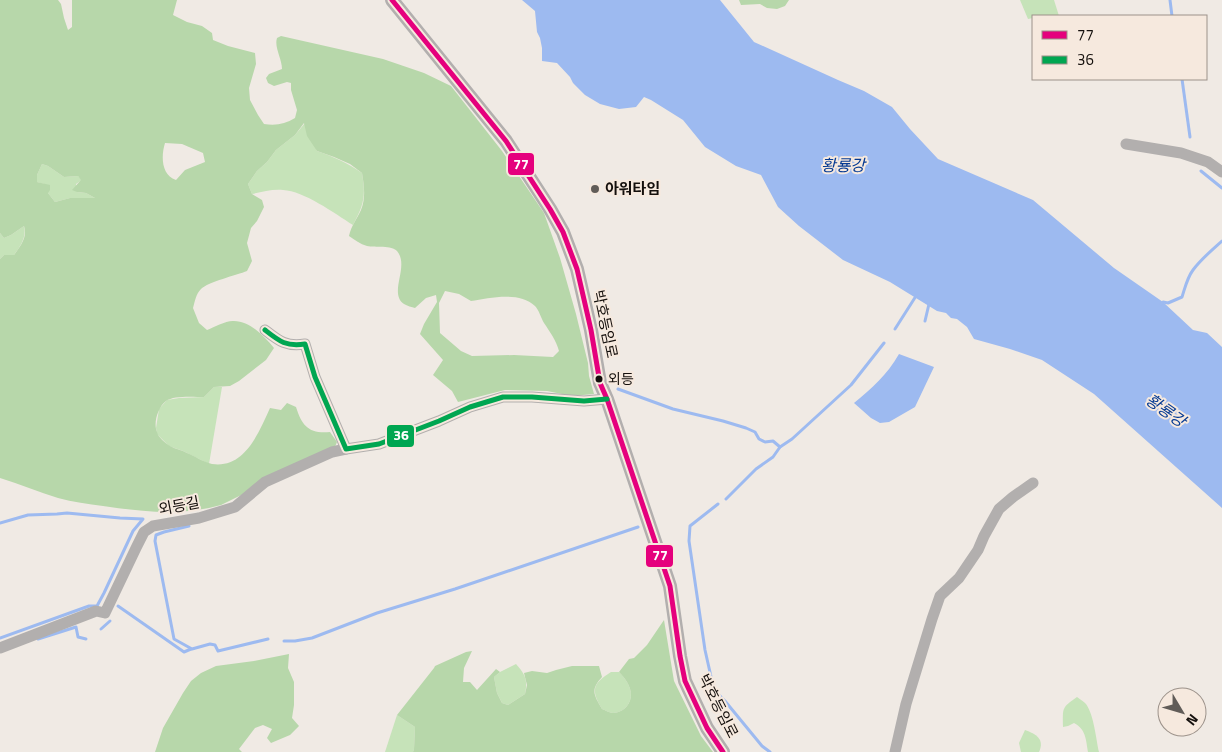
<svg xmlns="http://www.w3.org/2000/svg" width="1222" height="752" font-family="'Titillium Web','Noto Sans KR',sans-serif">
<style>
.green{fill:#c6e3b9}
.forest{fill:#b7d7aa;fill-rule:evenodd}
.water{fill:#9dbaf0}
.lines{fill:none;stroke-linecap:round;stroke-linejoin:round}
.stream{stroke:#9dbaf0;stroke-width:3}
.minor{stroke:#b2afae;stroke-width:11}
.tertiary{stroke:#b2afae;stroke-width:14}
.bus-1-casing{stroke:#f6e9de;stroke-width:9}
.bus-2-casing{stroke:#f6e9de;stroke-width:9}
.bus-1{stroke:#e5007d;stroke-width:5}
.bus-2{stroke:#00a651;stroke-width:5}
.poi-dot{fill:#615c58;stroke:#f6e9de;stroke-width:2}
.bus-dot{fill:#140f0c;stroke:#f6e9de;stroke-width:2}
.labels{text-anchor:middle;stroke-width:4;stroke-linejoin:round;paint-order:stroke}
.bus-label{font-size:14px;fill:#140f0c;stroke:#f6e9de;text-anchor:start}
.poi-label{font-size:15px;font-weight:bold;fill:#140f0c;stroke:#f6e9de;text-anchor:start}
.street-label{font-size:15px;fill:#140f0c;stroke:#f6e9de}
.water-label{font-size:16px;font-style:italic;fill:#053a93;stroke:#f6e9de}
.line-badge{stroke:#f6e9de;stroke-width:2}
.badge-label{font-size:14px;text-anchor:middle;font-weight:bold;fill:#fff}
</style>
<rect width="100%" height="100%" fill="#f0eae4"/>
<g class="green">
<polygon points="1020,0 1054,0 1059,16 1033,16 1033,18 1028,19"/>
<path d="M305 123 317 151C334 157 348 163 362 173 366 197 364 204 353 225 334 213 304 191 283 190 272 189 262 192 252 194L248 184 257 171 267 162 276 150 295 135Z"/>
<polygon points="42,164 48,166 64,177 78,176 82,180 76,184 77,192 86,193 97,199 70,198 55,202 48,193 44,184 37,182 37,175"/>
<path d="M24 226C27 237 20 247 14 255H4L0 259V233L4 238 11 235Z"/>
<polygon points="214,387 222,387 209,464 183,451 169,446 157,434 156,428 159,409 167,400 179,398 204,397"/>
<path d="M516 664C525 674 528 680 525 694L508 705 502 703 497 693 494 677 500 672Z"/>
<path d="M611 672H619C628 681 636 694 627 706 624 710 618 713 613 713 610 713 605 710 602 709 591 690 592 684 611 672Z"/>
<path d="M1077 697C1080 699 1084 702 1086 704 1094 715 1096 739 1099 752H1088C1086 740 1086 729 1074 723L1068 726 1063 727C1063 708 1061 708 1077 697Z"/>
<polygon points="397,715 415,727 414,749 413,752 385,752"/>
<path d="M1025 730C1036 734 1045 739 1039 752H1021L1019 743Z"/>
</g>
<g class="forest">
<path d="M0 0H58L61 4 64 18 68 30 72 27V0H177L173 15 187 22 202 26 212 33 213 40 228 46 255 53 256 64 249 88 250 100 258 115 264 124C276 126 285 124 295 118L297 110 291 90V83L287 82 274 86 268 83 266 78 269 74 282 69C282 59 274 47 277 38L281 36 383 59 424 73 451 86 502 151 544 213 560 258 576 314 588 363 589 376 594 394 572 396 547 391 505 390 458 402 452 391 433 375 443 360 420 334 424 324 437 302 436 295 426 298 415 308C412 307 407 306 404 304 388 293 410 266 397 251 392 245 375 248 367 246 360 244 355 240 349 236 351 226 357 219 361 210 366 198 364 185 362 173L350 164 334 157 317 151 307 136 304 123 295 135 276 150 267 162 257 171 248 184 252 194 262 200 264 207 257 221 251 228 247 243 252 261 247 271C237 275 208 282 201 289 196 294 195 301 193 308L199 323 207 330C214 327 227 320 234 321 250 321 264 336 274 348L266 360 239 381 230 386 214 387 204 397C195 397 174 395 166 401 158 407 153 423 157 432 158 437 165 443 170 446 175 449 182 450 187 453 195 456 203 462 212 464 245 469 259 432 270 408L281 410 287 403 296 407C302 426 309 434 330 432L337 442 334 449 221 505C182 516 144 512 103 506 88 504 73 502 58 498 39 492 19 484 0 478V259L4 255H14C20 247 28 237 24 226L11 235 4 238 0 233ZM165 143 182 144 203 153 205 162 185 170 176 180C161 175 161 156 165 143ZM42 164 48 166 64 177 78 176 81 180 72 190 77 192 86 193 95 198H70L55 202 48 193 50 190V185L37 182V175ZM445 291 459 294 471 301C490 298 519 291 535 306 539 310 541 318 544 323 550 332 556 340 559 351L553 357 514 355 472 356 461 351 440 333 439 303Z"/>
<polygon points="739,0 789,0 785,6 777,9 767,8 760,4 741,5"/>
<path d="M664 620 674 681 701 736 713 752H413L414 749 415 727 397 715 434 668 435 666 466 652 472 651 464 668 463 682H470L477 690 496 669 500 672 494 677 497 693 502 703 508 705 525 694 527 685 524 673 532 671 547 673 556 670 572 666H599L602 677C590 690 594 695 602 709 605 710 610 713 613 713 618 713 624 710 627 706 636 694 628 681 619 672L629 659 634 658 647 645Z"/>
<polygon points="289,654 288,668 294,682 294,705 292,718 299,726 290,735 271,743 267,738 272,729 263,725 255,728 239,749 242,752 155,752 163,728 183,693 191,681 201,673 216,666 254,661"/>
</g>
<g class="water">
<polygon points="522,0 720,0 754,42 838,80 864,91 892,107 910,129 938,159 1033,200 1114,268 1163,302 1193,330 1207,333 1222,347 1222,508 1094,394 1042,360 1010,349 974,339 967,327 957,319 951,318 946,313 937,311 890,282 843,260 799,226 778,207 761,175 736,166 705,147 683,120 651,100 644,97 636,107 619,109 600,104 585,95 573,83 570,77 557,63 542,61 542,48 540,38 537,32 535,11"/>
<path d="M899 354 934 367 915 407 889 422 880 423 871 418 854 403C872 388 887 375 899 354Z"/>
</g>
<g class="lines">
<g class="stream">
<polyline points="1170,0 1172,16"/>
<polyline points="1182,79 1190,137"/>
<polyline points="1201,171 1222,188"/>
<path d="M1161 304 1163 302 1168 303 1182 297C1185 288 1187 278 1193 270 1201 259 1212 250 1222 241"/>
<polyline points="925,321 929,304"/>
<polyline points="895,329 916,296"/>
<polyline points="618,389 673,409 723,421 746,428 755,432 759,439 765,442 773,441 780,447"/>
<polyline points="726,499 756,469 773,457 780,447 792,439 851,385 884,343"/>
<polyline points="718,504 690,526 689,541 705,650 714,690 725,701 762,746 770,752"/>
<polyline points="0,523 28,515 57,514 67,513 120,518 143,519 133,531 104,593 97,606 89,606 0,638"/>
<polyline points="189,526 164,532 156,535 155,541 174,639 192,649 210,644 215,645 218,651 268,639"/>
<polyline points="118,606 184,652 191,649"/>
<polyline points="101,629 110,621"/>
<polyline points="38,639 76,627 78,637 86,639"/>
<polyline points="284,641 295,641 312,638 377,613 455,589 638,527"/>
</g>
<g class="minor">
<polyline points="1126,144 1181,153 1208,162 1222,172"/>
<path d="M265 330C279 341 286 347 305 344L315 377 346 449 379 444 439 421 470 407 503 397H532L584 401 607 399"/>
<polyline points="0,648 96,611 105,613 136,548 144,532 153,526 199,518 235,507 265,482 332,452 346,449"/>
<polyline points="895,752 906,704 932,619 940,596 959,578 978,550 984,536 999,509 1013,497 1033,483"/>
</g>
<polyline class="tertiary" points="392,0 506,141 550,209 563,232 577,269 591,330 600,383 607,399 670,586 680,656 685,681 707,728 723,752"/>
<defs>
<polyline id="bus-1" points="392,0 506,141 550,209 563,232 577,269 591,330 600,383 607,399 670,586 680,656 685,681 707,728 723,752"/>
<path id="bus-2" d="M265 330C279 341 286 347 305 344L315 377 346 449 379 444 439 421 470 407 503 397H532L584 401 607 399"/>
</defs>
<use href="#bus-1" class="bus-1-casing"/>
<use href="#bus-2" class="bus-2-casing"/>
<use href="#bus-1" class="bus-1"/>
<use href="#bus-2" class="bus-2"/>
</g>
<circle class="poi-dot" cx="595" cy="189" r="5"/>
<circle class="bus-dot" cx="599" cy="379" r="4.5"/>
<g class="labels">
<g class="bus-label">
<text x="608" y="384">외등</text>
</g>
<g class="poi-label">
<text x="605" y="194">아워타임</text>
</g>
<g class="street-label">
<text transform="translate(605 324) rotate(78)" y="5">박호등임로</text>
<text transform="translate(179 506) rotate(-11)" y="5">외등길</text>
<text transform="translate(718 706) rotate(63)" y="5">박호등임로</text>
</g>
<g class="water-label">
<text x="843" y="171">황룡강</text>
<text transform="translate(1166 410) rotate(35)" y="6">황룡강</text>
</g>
</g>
<g class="line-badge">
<rect x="507" y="152" width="28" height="24" rx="5" fill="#e5007d"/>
<rect x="386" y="424" width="29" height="24" rx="5" fill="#00a651"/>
<rect x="645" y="544" width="29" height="24" rx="5" fill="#e5007d"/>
</g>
<g class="badge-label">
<text x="521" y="169">77</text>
<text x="401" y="440">36</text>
<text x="660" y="560">77</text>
</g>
<rect x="1032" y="15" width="175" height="65" fill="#f6e9de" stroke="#9c928a"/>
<rect x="1042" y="31" width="25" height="8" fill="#e5007d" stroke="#9c928a"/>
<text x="1077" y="40" font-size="15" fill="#140f0c">77</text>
<rect x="1042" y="56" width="25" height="8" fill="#00a651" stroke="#9c928a"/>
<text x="1077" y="65" font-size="15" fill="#140f0c">36</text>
<g transform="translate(1182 712) rotate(128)"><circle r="24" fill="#f6e9de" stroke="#9c928a"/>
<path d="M0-4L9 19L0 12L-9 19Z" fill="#615c58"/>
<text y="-8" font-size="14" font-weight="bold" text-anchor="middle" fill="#140f0c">N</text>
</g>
</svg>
